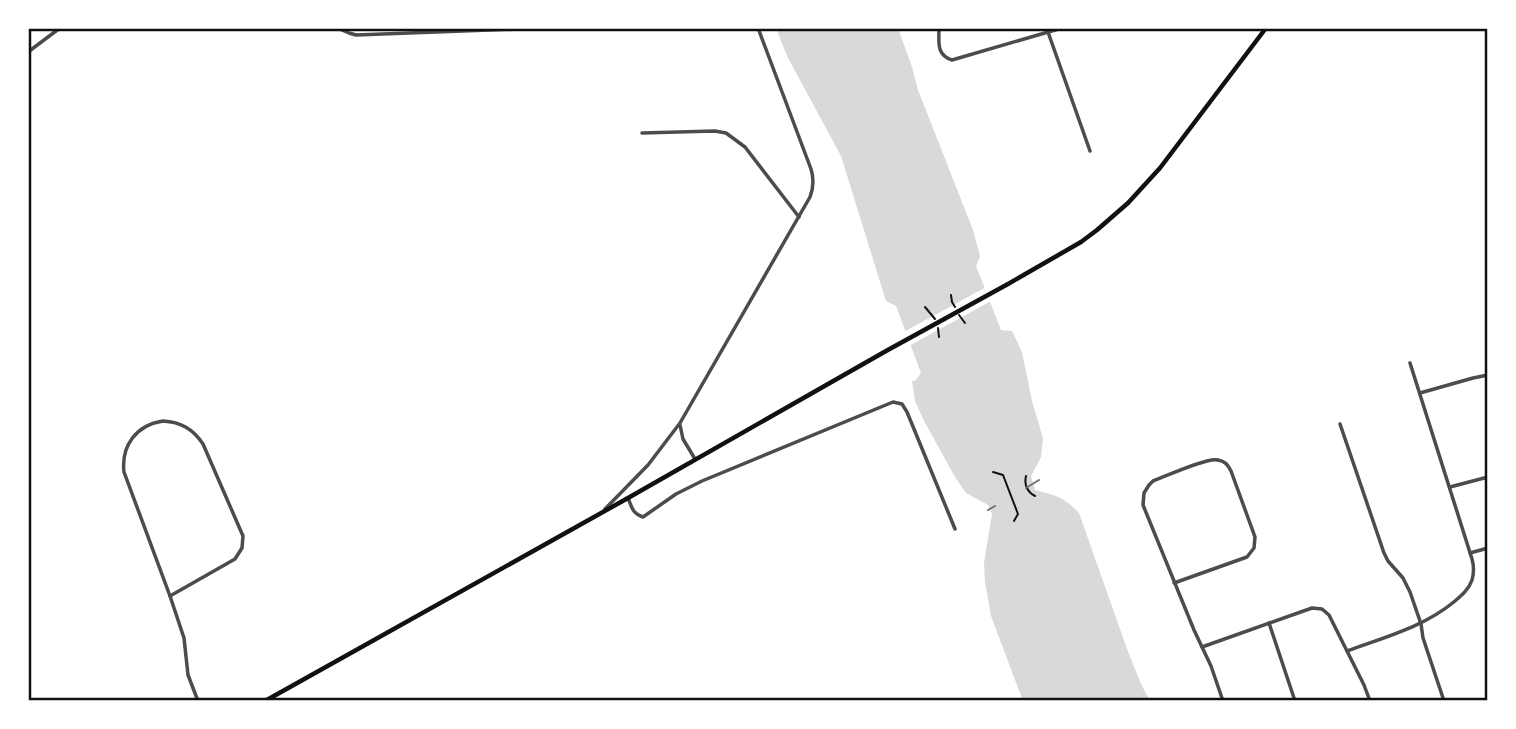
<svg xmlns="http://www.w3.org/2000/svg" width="1516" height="729" font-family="'DejaVu Sans',sans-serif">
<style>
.water{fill:#d9d9d9}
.pier{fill:#fff}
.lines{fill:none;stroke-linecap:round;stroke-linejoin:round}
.path{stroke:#111;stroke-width:2}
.minor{stroke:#4c4c4c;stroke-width:3.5}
.tertiary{stroke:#4c4c4c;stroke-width:3.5}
.secondary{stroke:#111;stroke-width:4.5}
.rail{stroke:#707070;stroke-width:2}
.neatline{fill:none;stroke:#111;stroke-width:2.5}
</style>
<rect width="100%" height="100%" fill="#fff"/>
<path class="water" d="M776 28H898L912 67 918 90 973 230 980 256 976 266 1001 330 1012 331 1022 352 1032 401 1043 438 1041 457 1031 476 1035 490C1055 495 1064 497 1079 513L1127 649 1141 684 1150 701H1023L991 616 985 582 984 563 992 514 988 505 966 493 955 477 923 419 915 401 912 381 916 380 921 373 896 306 886 301 841 156 787 56Z"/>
<polygon class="pier" points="988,286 993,300 907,347 902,333"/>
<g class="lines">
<g class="path">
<polyline points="951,295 952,302 955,307"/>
<polyline points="925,307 935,319"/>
<polyline points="959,315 965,323"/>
<polyline points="938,328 939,337"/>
<polyline points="993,472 1003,475 1018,514 1014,521"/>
<path d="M1026 476C1024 484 1027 492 1035 496"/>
</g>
<g class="minor">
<polyline points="337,28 349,33 356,35 546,28"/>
<polyline points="1048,32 1090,151"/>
<polyline points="642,133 715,131 726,133 745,147 799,217"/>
<polyline points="1420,393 1473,378 1488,375"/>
<path d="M163 421C181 422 193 429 203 444L243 536 242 548 235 559 170 596 124 472C121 446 136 425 163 421Z"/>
<polyline points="1340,424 1384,553 1388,561 1403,578 1410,592 1421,624 1423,638 1444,701"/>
<polyline points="1450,487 1488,477"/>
<path d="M628 498C632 508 633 514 643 517L676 494 702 481 893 402 902 404 907 412 955 529"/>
<polyline points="1470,553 1488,548"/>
<path d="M1174 583 1247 557 1254 548 1255 537 1231 471C1228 465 1225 461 1218 460 1208 457 1166 476 1153 481L1149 485 1144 493 1143 505 1194 630 1211 666 1223 701"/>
<polyline points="170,596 184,638 188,675 198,701"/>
<polyline points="1269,623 1295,701"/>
<polyline points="1202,647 1312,608 1322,609 1329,615 1364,685 1370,701"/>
<path d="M1347 651C1385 637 1424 627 1455 601 1462 595 1469 589 1472 580 1474 573 1474 566 1472 559L1410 363"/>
</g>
<g class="tertiary">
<path d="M939 28C939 42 936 55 952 60L1062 28"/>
<polyline points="28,52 60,28"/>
<polyline points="680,425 683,439 695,459"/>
<path d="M605 509 648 465 680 423 810 197C814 187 814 179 811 169L758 28"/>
</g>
<polyline class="secondary" points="265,701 628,498 886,351 1008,284 1081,242 1097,230 1128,203 1160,168 1266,28"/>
<g class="rail">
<polyline points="1026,488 1039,480"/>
<polyline points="988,510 995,506"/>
</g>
</g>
<rect width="1516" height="729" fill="none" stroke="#ffffff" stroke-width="60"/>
<rect x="30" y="30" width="1456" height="669" class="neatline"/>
</svg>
